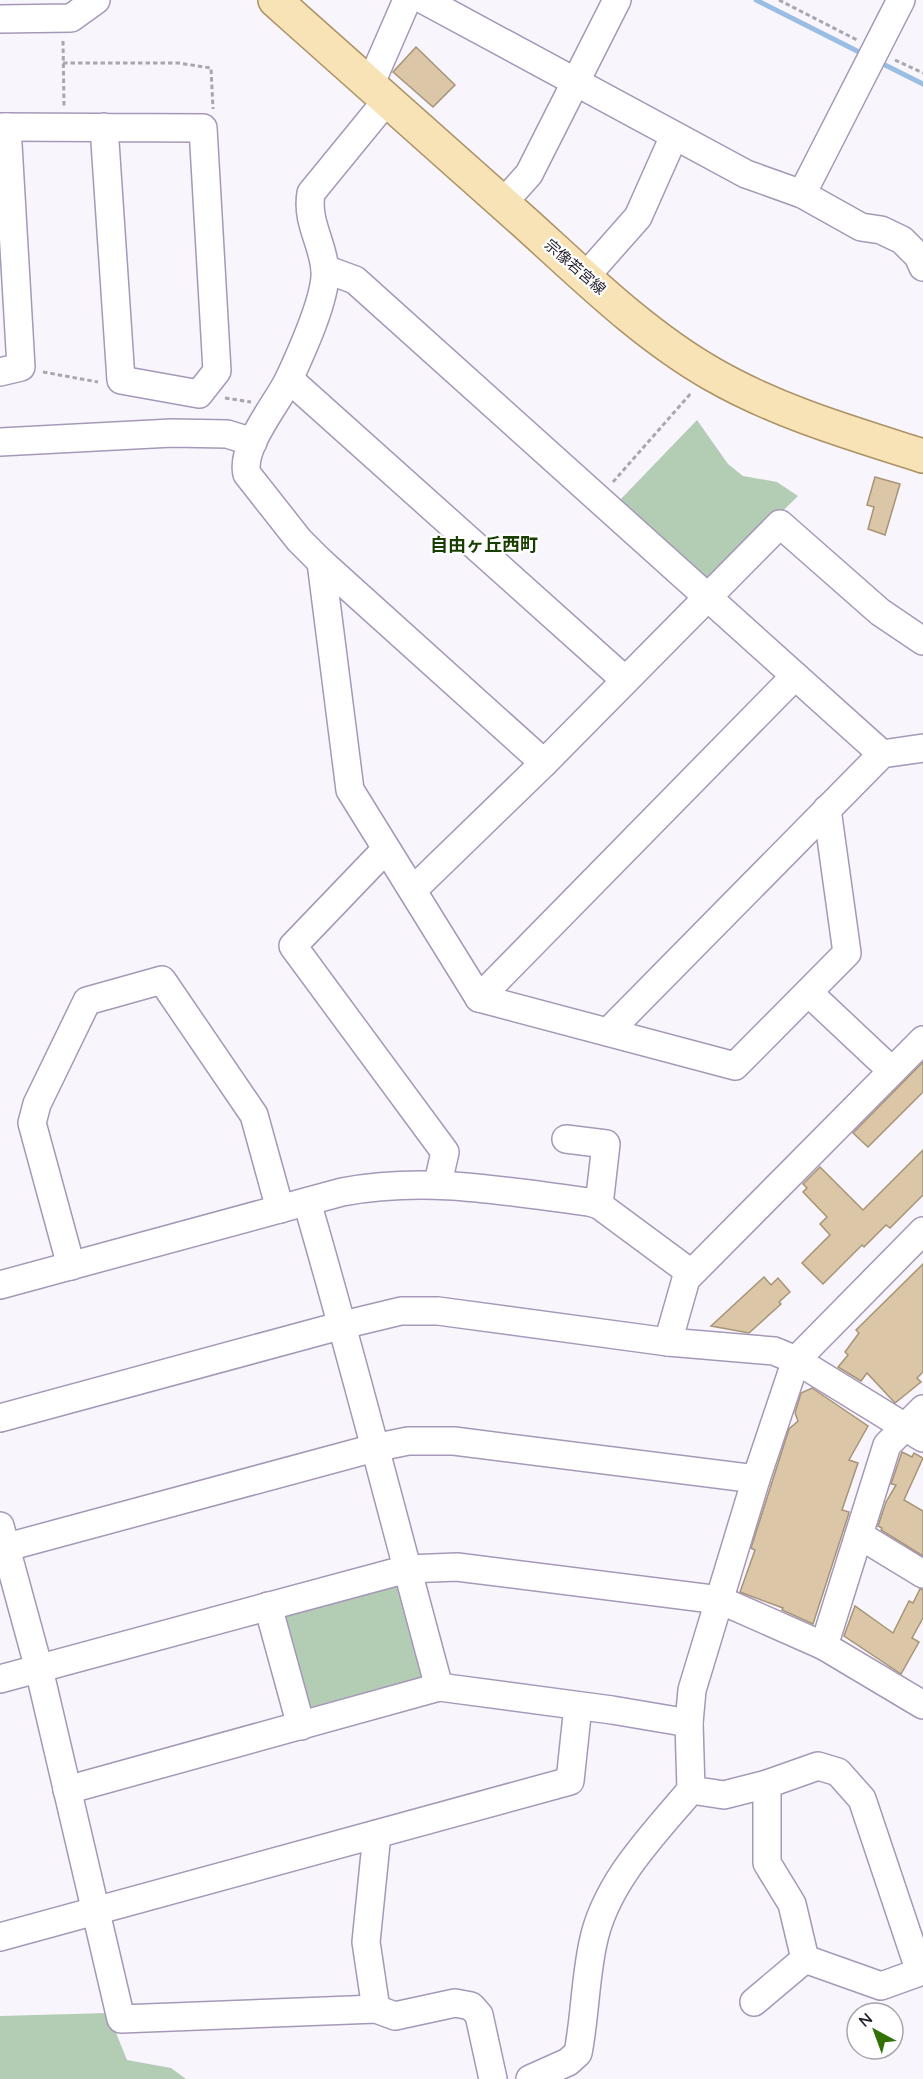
<svg xmlns="http://www.w3.org/2000/svg" width="923" height="2079" font-family="Quicksand,'Noto Sans JP',sans-serif">
<style>
.green{fill:#b3cdb4}
.lines{fill:none;stroke-linecap:round;stroke-linejoin:round}
.stream{stroke:#9abde4;stroke-width:5}
.building{fill:#dbc7a8;stroke:#a79476;stroke-width:1.5}
.minor-casing{stroke:#a598b8;stroke-width:30}
.major-casing{stroke:#ab9265;stroke-width:36}
.path{stroke:#a9a6ae;stroke-width:3;stroke-dasharray:4.5 3;stroke-linecap:butt}
.minor{stroke:#fff;stroke-width:27}
.major{stroke:#f8e3b6;stroke-width:33}
.labels{text-anchor:middle;stroke-width:4.5;stroke-linejoin:round;paint-order:stroke}
.street-label{font-size:15px;fill:#231e2a;stroke:#fff}
.quarter-label{font-size:18px;font-weight:bold;fill:#183f00;stroke:#fff}
</style>
<rect width="100%" height="100%" fill="#f8f6fc"/>
<g class="green">
<polygon points="697,420 728,464 743,476 777,482 798,496 710,583 618,502"/>
<polygon points="399,1579 429,1678 308,1716 281,1611"/>
<polygon points="108,2013 127,2060 171,2068 186,2079 0,2079 0,2016"/>
</g>
<g class="lines">
<g class="stream">
<polyline points="756,0 865,55"/>
<polyline points="879,62 923,84"/>
</g>
</g>
<g class="building">
<polygon points="416,47 455,85 433,107 393,72"/>
<polygon points="875,477 900,484 885,535 868,529 874,507 867,505"/>
<polygon points="923,1062 923,1092 868,1147 853,1133"/>
<polygon points="923,1150 923,1195 890,1228 886,1225 864,1247 862,1245 823,1284 802,1263 830,1235 820,1224 827,1217 803,1192 807,1188 803,1184 820,1167 863,1210"/>
<polygon points="923,1264 923,1372 917,1378 921,1382 895,1403 867,1373 861,1381 838,1367 848,1355 845,1352 859,1333 856,1330"/>
<polygon points="764,1277 771,1285 778,1278 790,1292 779,1302 781,1304 749,1333 711,1326"/>
<polygon points="812,1388 868,1426 849,1460 858,1463 842,1510 849,1512 848,1516 813,1624 782,1610 783,1608 740,1592 755,1550 751,1548 789,1429 798,1421 795,1413 801,1393"/>
<polygon points="902,1452 912,1457 914,1453 923,1458 904,1500 923,1511 923,1556 881,1530 882,1528 878,1526 886,1502 896,1485 891,1484"/>
<polygon points="920,1589 923,1590 923,1618 912,1638 919,1642 901,1674 844,1636 855,1606 893,1633 909,1601 913,1603"/>
</g>
<g class="lines">
<defs>
<g id="minor">
<polyline points="424,0 746,174 802,194 861,227 881,230 902,240 918,256 923,267"/>
<polyline points="0,19 71,18 96,0"/>
<polyline points="370,85 407,0"/>
<path d="M387 100 311 193C306 222 323 243 325 270 327 297 301 353 289 379 277 404 240 447 247 474L299 540 321 562 544 763"/>
<polyline points="0,127 203,128 217,371 199,394 121,380 104,127"/>
<polyline points="802,194 901,0"/>
<polyline points="503,203 529,174 617,0"/>
<polyline points="325,269 355,280 882,754"/>
<polyline points="585,277 638,217 674,136"/>
<polyline points="0,372 21,367 7,127"/>
<polyline points="289,379 625,680"/>
<polyline points="0,442 172,433 227,434 253,442"/>
<polyline points="321,562 350,790 479,998 735,1066 847,953 827,809"/>
<polyline points="386,849 293,946 445,1152 438,1183"/>
<polyline points="413,890 544,763 780,524 880,612 923,641"/>
<polyline points="809,993 892,1071"/>
<polyline points="479,998 795,676"/>
<polyline points="609,1031 882,754 923,748"/>
<polyline points="566,1139 606,1144 599,1205"/>
<path d="M307 1202C354 1363 395 1525 439 1687"/>
<polyline points="71,1266 32,1123 37,1104 87,1001 162,980 254,1115 280,1209"/>
<path d="M0 1285 342 1192C428 1176 502 1191 589 1202L599 1205 691 1273"/>
<polyline points="668,1342 686,1279 923,1040"/>
<polyline points="0,1418 343,1325 401,1311 438,1311 668,1342 774,1351 796,1360 923,1438"/>
<polyline points="0,1526 39,1669 121,2019 376,2009 395,2016 455,2003 471,2006 479,2015 493,2079"/>
<polyline points="859,1535 923,1574"/>
<polyline points="0,1549 374,1448 408,1441 454,1441 756,1479"/>
<polyline points="268,1606 301,1726"/>
<polyline points="824,1646 887,1445 923,1409"/>
<polyline points="0,1679 407,1569 457,1567 720,1600 824,1646 923,1705"/>
<polygon points="818,1766 838,1772 862,1799 920,1972 881,1986 805,1959 792,1904 767,1863 767,1784"/>
<polyline points="67,1790 439,1687 612,1710 689,1723"/>
<polyline points="691,1790 724,1795 767,1784"/>
<polyline points="0,1937 570,1781 578,1706"/>
<polyline points="754,2002 805,1959"/>
<polyline points="376,2009 366,1942 377,1834"/>
<path d="M530 2079 568 2062 578 2053C585 2017 585 1980 593 1943 605 1883 653 1835 691 1790L689 1723 692 1690 756 1479 796 1360 923 1231"/>
</g>
<path id="major" d="M275 0C357 74 440 147 522 220 582 274 642 334 712 374 778 412 851 433 923 456"/>
</defs>
<use href="#minor" class="minor-casing"/>
<use href="#major" class="major-casing"/>
<g class="path">
<polyline points="779,0 857,40"/>
<polyline points="63,41 64,106"/>
<polyline points="895,60 923,73"/>
<polyline points="63,63 178,63 211,68 213,109"/>
<polyline points="43,372 98,382"/>
<polyline points="225,398 251,402"/>
<polyline points="613,482 692,392"/>
</g>
<use href="#minor" class="minor"/>
<use href="#major" class="major"/>
</g>
<g class="labels">
<g class="street-label">
<text transform="translate(575 267) rotate(41)" y="5">宗像若宮線</text>
</g>
<g class="quarter-label">
<text x="484" y="551">自由ヶ丘西町</text>
</g>
</g>
<g transform="translate(875 2031) rotate(319)"><circle r="28" fill="#ffffff" stroke="#a7a5aa" stroke-width="1.5"/>
<path d="M0-4.5L10 22L0 15L-10 22Z" fill="#327106"/>
<text y="-9" font-size="16" font-weight="bold" text-anchor="middle" fill="#231e2a">N</text>
</g>
</svg>
